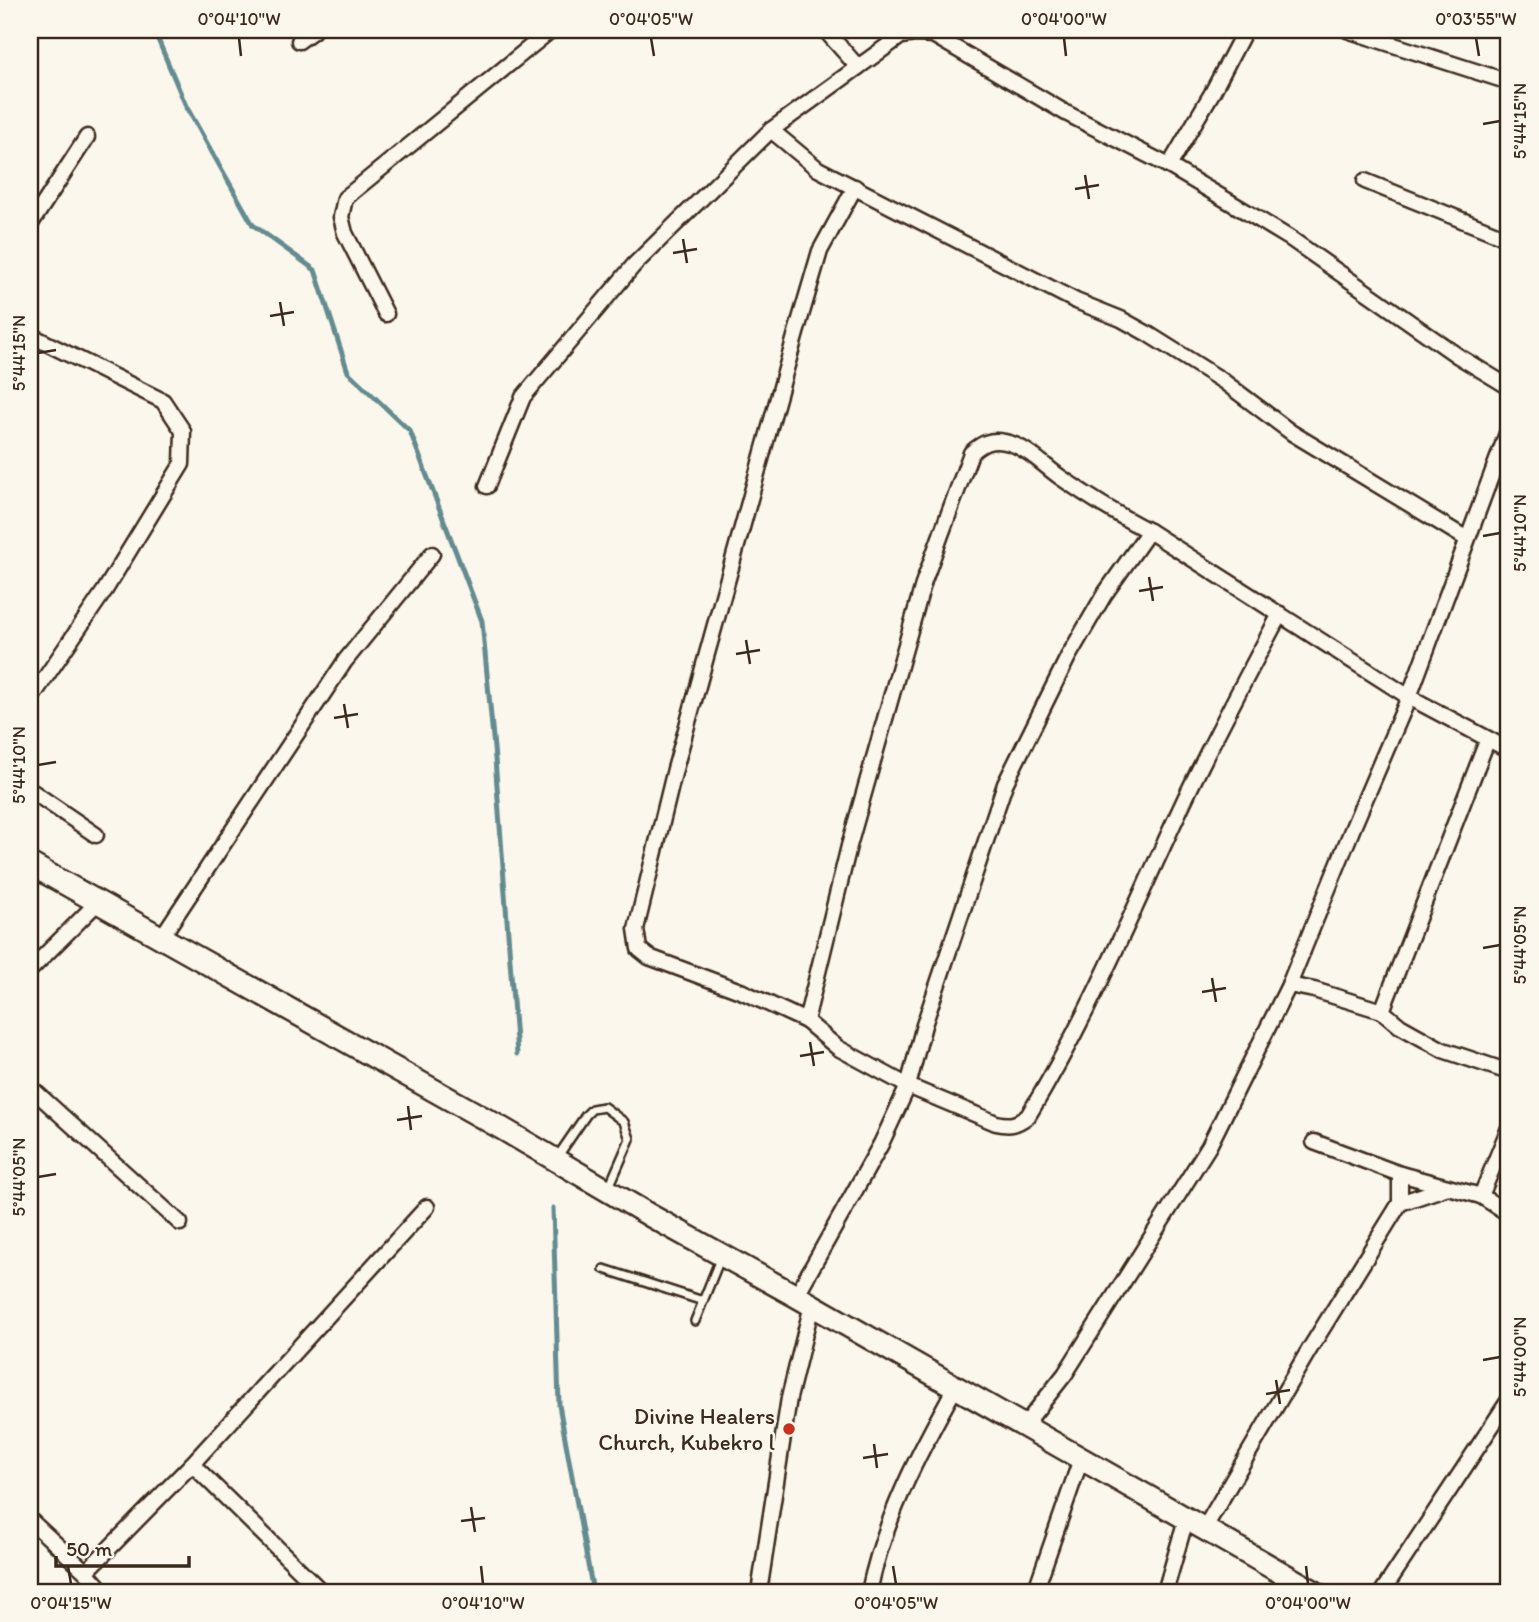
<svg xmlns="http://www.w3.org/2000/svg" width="1539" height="1622" font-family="Itim,sans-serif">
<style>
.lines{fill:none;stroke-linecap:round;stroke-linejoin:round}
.stream{stroke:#638b90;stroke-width:5}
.service-casing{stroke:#3b2a1e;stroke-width:12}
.minor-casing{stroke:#3b2a1e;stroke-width:19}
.secondary-casing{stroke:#3b2a1e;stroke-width:26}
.service{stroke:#fbf7ec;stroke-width:7}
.minor{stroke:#fbf7ec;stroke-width:14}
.secondary{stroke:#fbf7ec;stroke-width:21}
.ticks{fill:none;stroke:#3b2a1e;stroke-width:2.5}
.poi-dot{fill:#c8321e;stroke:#fbf7ec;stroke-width:2.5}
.labels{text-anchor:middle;stroke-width:5;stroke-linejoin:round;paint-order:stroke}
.poi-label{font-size:23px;fill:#3b2a1e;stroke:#fbf7ec;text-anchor:end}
.neatline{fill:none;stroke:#3b2a1e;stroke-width:2.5}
.ticks-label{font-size:18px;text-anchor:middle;fill:#3b2a1e}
</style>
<rect width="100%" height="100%" fill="#fbf7ec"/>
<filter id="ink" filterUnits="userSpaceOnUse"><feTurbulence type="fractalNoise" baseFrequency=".0143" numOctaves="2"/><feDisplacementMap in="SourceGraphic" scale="14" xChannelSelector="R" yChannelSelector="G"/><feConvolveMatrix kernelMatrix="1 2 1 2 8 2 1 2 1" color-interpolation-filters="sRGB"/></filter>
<g filter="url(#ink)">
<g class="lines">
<g class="stream">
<polyline points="154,30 186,106 253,225 315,270 348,372 410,431 482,621 495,759 517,1054"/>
<polyline points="553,1208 559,1405 593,1592"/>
</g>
<defs>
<g id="service">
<polyline points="556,1159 586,1115 592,1109 604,1107 624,1122 630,1139 609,1187"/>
<polyline points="604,1269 703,1301"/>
<polyline points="695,1321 720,1259"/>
</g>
<g id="minor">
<polyline points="825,30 858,67"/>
<polyline points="1347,30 1509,82"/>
<polyline points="299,41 314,30"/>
<polyline points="771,130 818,169 1076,301 1121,319 1148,334 1223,381 1292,433 1467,539"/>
<polyline points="1169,166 1212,93 1245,30"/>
<polyline points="1365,181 1509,239"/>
<path d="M855 187 820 251 796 333 675 769 636 929 639 949 649 957 743 992 806 1021 838 1048 908 1086 996 1123C1010 1126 1016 1125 1028 1116 1089 1016 1134 908 1183 803 1213 739 1247 676 1280 614"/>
<polyline points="30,225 87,137"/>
<polyline points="386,314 345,233 341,217 345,198 551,30"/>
<polyline points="30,335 163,401 183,431 182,464 105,590 30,700"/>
<polyline points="487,486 523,397 634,265 771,130 901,36 915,34 933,35 1066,113 1169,166 1245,211 1291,239 1458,356 1509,387"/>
<polyline points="30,790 96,835"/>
<polyline points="161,938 345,661 432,554"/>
<polyline points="30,970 98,902"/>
<polyline points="1289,985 1314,990 1382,1011 1400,1026 1443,1050 1509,1072"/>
<polyline points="1382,1011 1487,741"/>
<path d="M806 1021 849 846 924 581 971 453C982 443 990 439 1005 442 1026 446 1043 465 1060 477 1089 497 1117 515 1149 531L1409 697 1509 750"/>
<polyline points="30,1087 180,1223"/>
<polyline points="1314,1142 1400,1174 1481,1196 1509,1214"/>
<polyline points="1400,1174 1400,1203"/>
<polyline points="1481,1196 1509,1128"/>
<polyline points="796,1296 881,1144 908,1086 924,1025 1005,784 1068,657 1104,595 1149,531"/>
<polyline points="1024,1426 1065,1374 1209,1146 1289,985 1354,825 1409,697 1509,428"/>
<polyline points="192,1464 322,1592"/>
<polyline points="30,1520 86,1572 104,1592"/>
<polyline points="1204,1529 1309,1350 1400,1203 1445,1188"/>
<polyline points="86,1572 192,1464 427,1207"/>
<polyline points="759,1592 789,1398 812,1305"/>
<path d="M869 1592C884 1519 919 1452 955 1388"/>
<polyline points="1035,1592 1081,1459"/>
<polyline points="1165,1592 1186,1519"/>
<polyline points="1382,1592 1509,1400"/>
</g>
<polyline id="secondary" points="30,864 503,1129 651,1216 796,1296 1315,1592"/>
</defs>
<use href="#service" class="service-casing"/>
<use href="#minor" class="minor-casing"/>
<use href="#secondary" class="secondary-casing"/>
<use href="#service" class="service"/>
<use href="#minor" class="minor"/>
<use href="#secondary" class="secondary"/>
</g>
</g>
<path class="ticks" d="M239 38 241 56M651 38 654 56M1064 38 1066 56M1476 38 1479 56M1483 124 1500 121M1085 175 1089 199M1075 189 1099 185M683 239 687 263M673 253 697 249M280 302 284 326M270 316 294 312M38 353 56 350M1483 536 1500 533M1149 577 1153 601M1139 591 1163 587M746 640 750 664M736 654 760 650M344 704 348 728M334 718 358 714M38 765 56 762M1483 948 1500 945M1212 978 1216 1002M1202 992 1226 988M810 1042 814 1066M800 1056 824 1052M408 1106 411 1130M397 1120 422 1116M38 1177 56 1174M1483 1360 1500 1357M1276 1380 1280 1404M1266 1394 1290 1390M874 1444 877 1468M863 1458 888 1454M471 1507 475 1532M461 1521 485 1518M68 1566 71 1584M481 1566 483 1584M893 1566 896 1584M1306 1566 1308 1584"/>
<circle class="poi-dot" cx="789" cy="1429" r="7"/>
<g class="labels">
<g class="poi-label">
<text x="775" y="1424">Divine Healers<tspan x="775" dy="26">Church, Kubekro l</tspan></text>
</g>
</g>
<rect width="1539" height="1622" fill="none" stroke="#fbf7ec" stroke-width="77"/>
<path d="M56 1556v10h133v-10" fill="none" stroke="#3b2a1e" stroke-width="3.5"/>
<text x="66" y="1556" font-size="21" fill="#3b2a1e" stroke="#fbf7ec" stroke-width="5" paint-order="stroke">50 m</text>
<rect x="38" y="38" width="1462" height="1546" class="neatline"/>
<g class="ticks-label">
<text x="239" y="25">0°04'10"W</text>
<text x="651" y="25">0°04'05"W</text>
<text x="1064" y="25">0°04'00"W</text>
<text x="1476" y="25">0°03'55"W</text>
<text transform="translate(1520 121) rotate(-90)" y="6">5°44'15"N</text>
<text transform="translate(19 353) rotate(-90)" y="6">5°44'15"N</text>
<text transform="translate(1520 533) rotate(-90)" y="6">5°44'10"N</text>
<text transform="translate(19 765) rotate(-90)" y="6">5°44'10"N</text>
<text transform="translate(1520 945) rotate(-90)" y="6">5°44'05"N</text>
<text transform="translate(19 1177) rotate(-90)" y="6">5°44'05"N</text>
<text transform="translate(1520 1357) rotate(-90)" y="6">5°44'00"N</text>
<text x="71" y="1609">0°04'15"W</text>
<text x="483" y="1609">0°04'10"W</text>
<text x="896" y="1609">0°04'05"W</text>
<text x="1308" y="1609">0°04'00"W</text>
</g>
</svg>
